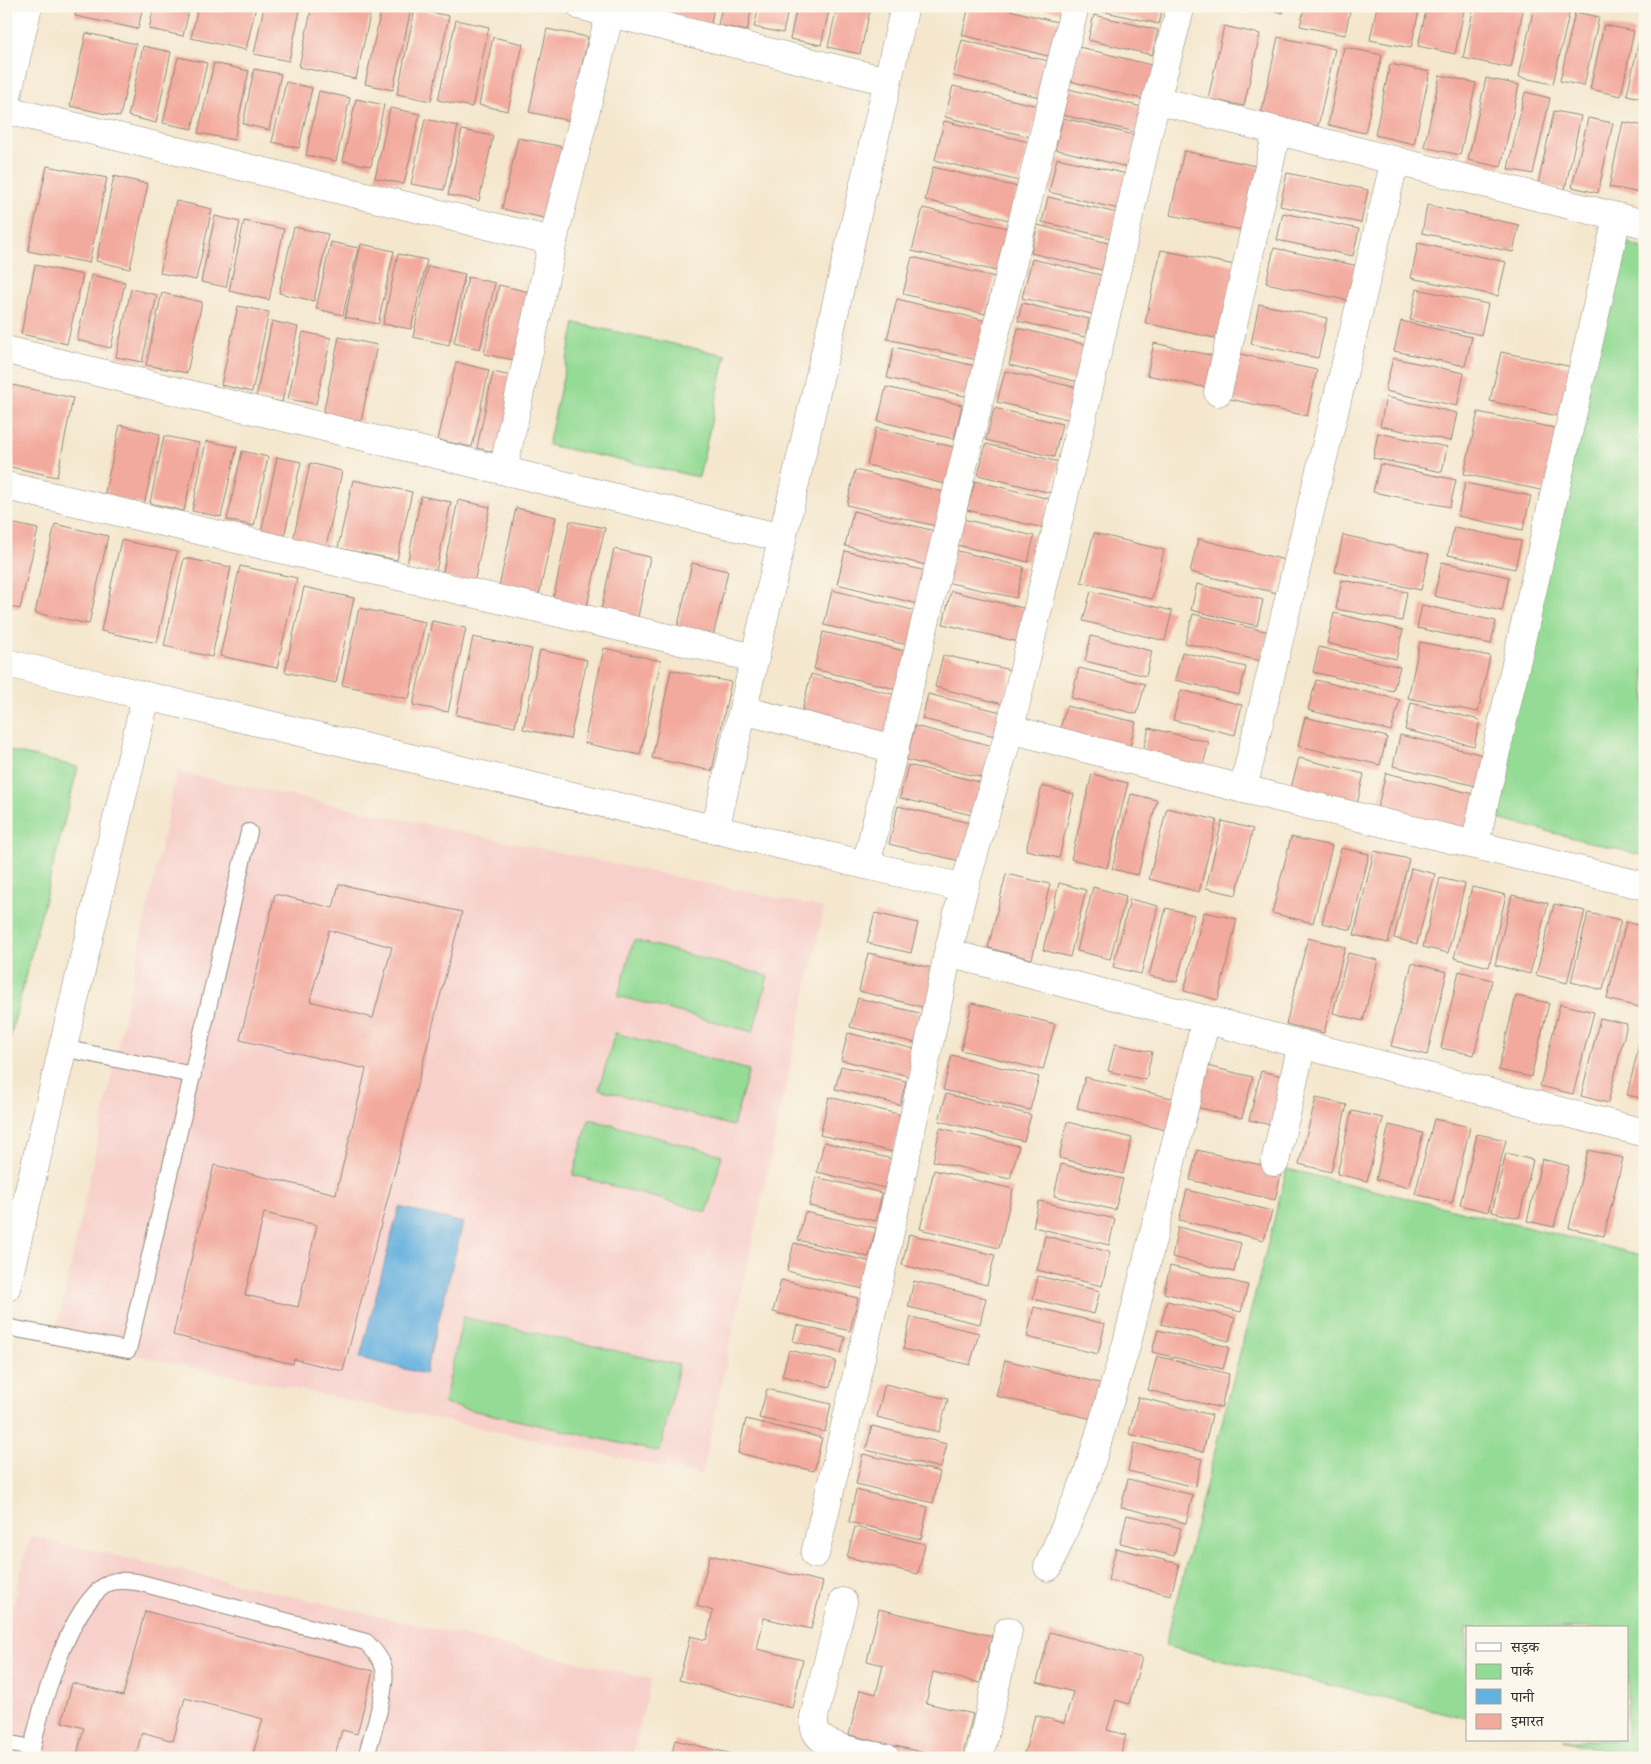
<svg xmlns="http://www.w3.org/2000/svg" width="1651" height="1764" font-family="'Old Standard TT','Noto Serif Devanagari',serif">
<style>
.built{fill:#f7d0cb}
.green{fill:#94db95;stroke:#608360}
.water{fill:#66b0de;stroke:#486e84}
.building{fill:#f3aa9e;fill-rule:evenodd}
.lines{fill:none;stroke-linecap:round;stroke-linejoin:round}
.lane-casing{stroke:#90897c;stroke-width:18}
.street-casing{stroke:#90897c;stroke-width:29}
.lane{stroke:#fff;stroke-width:16}
.street{stroke:#fff;stroke-width:28}
</style>
<rect width="100%" height="100%" fill="#fbf7ec"/>
<filter id="ink" filterUnits="userSpaceOnUse"><feTurbulence type="fractalNoise" baseFrequency=".02" numOctaves="2"/><feDisplacementMap in="SourceGraphic" scale="10" xChannelSelector="R" yChannelSelector="G"/><feConvolveMatrix kernelMatrix="1 2 1 2 8 2 1 2 1" color-interpolation-filters="sRGB"/></filter>
<filter id="wash" filterUnits="userSpaceOnUse"><feTurbulence type="fractalNoise" baseFrequency=".0096" numOctaves="4" result="noise"/><feDisplacementMap in="SourceGraphic" scale="20" xChannelSelector="R" yChannelSelector="G"/><feGaussianBlur stdDeviation="1.12" result="paint"/><feColorMatrix in="noise" values="0 0 0 0 0 0 0 0 0 0 0 0 0 0 0 0 0 1.4 0 .05"/><feComposite in="paint" operator="in"/></filter>
<g filter="url(#wash)">
<rect width="100%" height="100%" fill="#f4e7ce"/>
<g class="built">
<polygon points="177,772 824,908 702,1475 55,1338"/>
<polygon points="30,1536 651,1679 632,1758 6,1758 6,1635"/>
</g>
<g class="green">
<polygon points="1617,239 1645,249 1645,856 1482,815"/>
<polygon points="575,323 726,355 699,477 548,445"/>
<polygon points="6,750 78,767 6,1054"/>
<polygon points="634,940 768,976 753,1032 618,996"/>
<polygon points="615,1033 749,1070 733,1126 599,1089"/>
<polygon points="589,1119 722,1155 707,1212 573,1175"/>
<polygon points="1287,1169 1645,1256 1645,1758 1636,1758 1562,1740 1627,1740 1627,1628 1467,1628 1467,1718 1165,1646"/>
<polygon points="463,1317 679,1365 660,1452 444,1404"/>
</g>
<polygon class="water" points="399,1207 463,1223 425,1374 360,1358"/>
<g id="blocks">
<g class="building">
<polygon points="77,6 143,6 138,29 75,16"/>
<polygon points="154,6 190,6 183,36 149,29"/>
<polygon points="198,6 256,6 246,50 191,38"/>
<polygon points="264,6 301,6 289,61 254,54"/>
<polygon points="312,6 372,6 356,79 299,67"/>
<polygon points="382,6 396,6 411,9 393,90 365,84"/>
<polygon points="642,6 667,6 666,12"/>
<polygon points="675,6 714,6 711,24 673,16"/>
<polygon points="722,6 752,6 747,31 718,25"/>
<polygon points="759,6 789,6 783,33 754,27"/>
<polygon points="797,6 830,6 821,45 790,39"/>
<polygon points="837,6 871,6 860,54 828,47"/>
<polygon points="969,6 994,6 1061,23 1052,57 962,35"/>
<polygon points="1035,6 1072,6 1070,15"/>
<polygon points="1097,6 1163,6 1159,24 1097,10"/>
<polygon points="1257,6 1285,6 1283,13"/>
<polygon points="1305,6 1351,6 1345,35 1300,26"/>
<polygon points="1377,6 1420,6 1411,48 1370,40"/>
<polygon points="1427,6 1465,6 1455,54 1418,46"/>
<polygon points="1474,6 1524,6 1511,68 1463,58"/>
<polygon points="1534,6 1571,6 1553,84 1519,77"/>
<polygon points="415,9 449,16 431,101 397,94"/>
<polygon points="1575,12 1599,17 1584,86 1560,81"/>
<polygon points="1094,15 1158,30 1152,55 1088,40"/>
<polygon points="456,20 489,27 472,107 438,100"/>
<polygon points="1604,25 1634,31 1621,96 1590,89"/>
<polygon points="1224,26 1260,34 1244,106 1208,99"/>
<polygon points="547,29 588,37 570,121 529,112"/>
<polygon points="1641,31 1645,31 1645,99 1627,95"/>
<polygon points="86,33 136,44 120,117 70,106"/>
<polygon points="493,37 523,44 508,111 479,105"/>
<polygon points="1278,37 1335,49 1318,126 1261,114"/>
<polygon points="962,40 1052,62 1043,98 953,76"/>
<polygon points="143,46 171,52 156,123 128,116"/>
<polygon points="1079,47 1155,66 1146,100 1070,81"/>
<polygon points="1344,47 1382,55 1365,133 1328,125"/>
<polygon points="178,57 207,63 192,129 163,123"/>
<polygon points="214,63 249,71 234,140 198,133"/>
<polygon points="1390,64 1430,72 1414,144 1375,135"/>
<polygon points="254,69 281,74 269,130 243,124"/>
<polygon points="1440,75 1476,83 1460,155 1424,147"/>
<polygon points="1486,78 1519,85 1501,167 1468,160"/>
<polygon points="286,82 312,88 299,148 272,142"/>
<polygon points="953,86 1038,106 1031,137 945,117"/>
<polygon points="1069,89 1142,107 1136,132 1063,115"/>
<polygon points="319,91 350,98 336,161 306,155"/>
<polygon points="1525,92 1550,98 1533,174 1508,169"/>
<polygon points="356,99 384,105 371,166 343,161"/>
<polygon points="390,108 420,114 404,184 375,178"/>
<polygon points="1554,111 1581,116 1565,189 1538,184"/>
<polygon points="1063,118 1143,137 1135,169 1055,149"/>
<polygon points="1588,118 1613,123 1598,193 1572,187"/>
<polygon points="425,119 458,126 444,190 411,184"/>
<polygon points="944,121 1028,142 1019,181 935,160"/>
<polygon points="1623,122 1645,126 1645,154 1636,192 1609,187"/>
<polygon points="462,130 493,136 479,201 448,195"/>
<polygon points="518,138 564,147 549,219 502,209"/>
<polygon points="1184,151 1261,167 1247,231 1170,215"/>
<polygon points="1057,158 1127,174 1118,209 1049,192"/>
<polygon points="47,166 107,178 89,263 28,251"/>
<polygon points="933,167 1018,187 1009,220 925,200"/>
<polygon points="1287,173 1368,190 1361,223 1280,206"/>
<polygon points="114,176 148,184 130,269 96,261"/>
<polygon points="1048,197 1117,213 1111,238 1042,222"/>
<polygon points="176,201 212,209 196,280 160,273"/>
<polygon points="1427,205 1519,225 1513,252 1422,233"/>
<polygon points="923,208 1007,228 996,271 912,251"/>
<polygon points="1283,213 1359,229 1353,256 1277,240"/>
<polygon points="215,216 240,222 226,287 201,282"/>
<polygon points="244,221 284,229 269,300 229,291"/>
<polygon points="1038,225 1108,243 1102,270 1031,253"/>
<polygon points="294,227 328,234 314,301 279,293"/>
<polygon points="331,242 358,248 343,315 316,309"/>
<polygon points="1418,243 1506,262 1498,296 1411,278"/>
<polygon points="361,244 394,251 378,324 345,317"/>
<polygon points="1274,248 1363,267 1355,302 1266,283"/>
<polygon points="1161,250 1240,266 1224,340 1145,323"/>
<polygon points="398,254 427,260 411,329 383,324"/>
<polygon points="912,257 995,277 985,314 903,294"/>
<polygon points="1032,259 1101,275 1092,314 1022,298"/>
<polygon points="35,265 83,275 67,344 21,334"/>
<polygon points="428,266 465,274 449,345 413,337"/>
<polygon points="91,275 125,282 111,348 77,340"/>
<polygon points="468,277 495,283 480,349 454,343"/>
<polygon points="499,285 534,293 519,361 484,354"/>
<polygon points="131,289 157,295 142,362 116,357"/>
<polygon points="1417,289 1488,304 1481,335 1410,320"/>
<polygon points="162,293 202,302 187,373 146,365"/>
<polygon points="897,299 987,321 977,360 887,339"/>
<polygon points="1022,303 1089,319 1085,337 1018,321"/>
<polygon points="1259,304 1327,318 1318,358 1251,344"/>
<polygon points="238,306 269,312 252,392 221,385"/>
<polygon points="272,321 298,327 282,402 256,397"/>
<polygon points="1401,321 1472,337 1465,366 1394,351"/>
<polygon points="1018,328 1091,346 1083,383 1009,365"/>
<polygon points="303,332 331,338 316,404 288,399"/>
<polygon points="339,337 377,345 361,421 323,414"/>
<polygon points="1154,343 1224,358 1217,390 1147,375"/>
<polygon points="894,347 976,366 969,397 887,378"/>
<polygon points="1501,352 1577,368 1566,418 1490,401"/>
<polygon points="1240,354 1317,370 1307,416 1230,399"/>
<polygon points="1393,358 1464,373 1457,406 1385,391"/>
<polygon points="456,362 489,370 472,447 438,440"/>
<polygon points="1005,371 1078,388 1071,420 997,402"/>
<polygon points="493,372 520,378 503,454 477,448"/>
<polygon points="12,385 73,398 57,477 6,466 6,412"/>
<polygon points="886,387 962,405 954,439 878,421"/>
<polygon points="1386,397 1457,413 1451,441 1380,426"/>
<polygon points="994,408 1062,424 1054,457 986,440"/>
<polygon points="1478,412 1559,429 1545,491 1464,474"/>
<polygon points="120,425 160,434 144,505 104,496"/>
<polygon points="876,428 962,449 953,486 867,465"/>
<polygon points="1378,433 1447,447 1442,472 1373,458"/>
<polygon points="164,436 199,443 184,511 150,503"/>
<polygon points="206,441 237,447 221,517 192,511"/>
<polygon points="986,444 1059,462 1051,493 978,475"/>
<polygon points="242,451 268,457 254,526 227,520"/>
<polygon points="277,457 301,462 284,537 261,533"/>
<polygon points="310,463 342,471 326,547 293,540"/>
<polygon points="1380,464 1456,480 1450,507 1373,492"/>
<polygon points="855,470 944,492 936,526 847,505"/>
<polygon points="353,480 412,492 397,560 338,548"/>
<polygon points="975,481 1050,499 1043,528 967,510"/>
<polygon points="1465,483 1531,496 1523,530 1458,516"/>
<polygon points="421,496 451,502 436,571 407,565"/>
<polygon points="458,500 490,507 474,583 442,576"/>
<polygon points="516,508 556,517 539,595 499,587"/>
<polygon points="853,511 939,532 930,566 845,546"/>
<polygon points="963,519 1034,536 1028,562 957,545"/>
<polygon points="570,521 605,528 587,606 553,599"/>
<polygon points="6,522 38,529 20,609 6,606"/>
<polygon points="55,524 108,536 89,624 35,613"/>
<polygon points="1454,527 1521,541 1515,569 1448,555"/>
<polygon points="1094,533 1164,550 1152,599 1081,582"/>
<polygon points="1343,535 1429,554 1421,590 1335,572"/>
<polygon points="1198,539 1285,560 1277,593 1190,572"/>
<polygon points="121,540 177,552 157,643 101,631"/>
<polygon points="614,549 650,557 637,622 600,615"/>
<polygon points="954,550 1024,567 1016,598 946,582"/>
<polygon points="845,551 926,571 918,604 837,584"/>
<polygon points="184,558 231,567 212,657 164,646"/>
<polygon points="1442,562 1509,577 1502,611 1434,596"/>
<polygon points="692,563 728,571 713,637 677,630"/>
<polygon points="240,566 297,578 277,668 220,656"/>
<polygon points="1342,580 1407,592 1402,621 1336,609"/>
<polygon points="1197,584 1263,600 1257,626 1191,610"/>
<polygon points="304,587 354,598 336,683 285,672"/>
<polygon points="832,590 924,613 916,647 824,625"/>
<polygon points="951,591 1027,609 1019,642 943,624"/>
<polygon points="1091,591 1172,611 1165,641 1083,621"/>
<polygon points="1422,605 1496,621 1491,644 1417,628"/>
<polygon points="359,608 425,622 409,699 342,685"/>
<polygon points="1334,613 1403,630 1396,659 1327,643"/>
<polygon points="1193,614 1269,632 1261,661 1185,643"/>
<polygon points="432,621 466,628 448,712 413,705"/>
<polygon points="823,632 914,653 904,691 814,669"/>
<polygon points="1091,636 1152,651 1146,676 1085,661"/>
<polygon points="473,637 532,649 515,727 456,715"/>
<polygon points="1420,642 1490,656 1478,712 1408,698"/>
<polygon points="1319,647 1400,667 1393,691 1313,672"/>
<polygon points="604,648 661,661 640,755 584,743"/>
<polygon points="540,650 587,660 570,739 523,729"/>
<polygon points="1182,652 1246,667 1239,695 1175,680"/>
<polygon points="943,655 1011,670 1003,704 935,687"/>
<polygon points="1079,668 1145,684 1137,714 1071,698"/>
<polygon points="671,670 731,682 712,771 652,758"/>
<polygon points="811,674 900,696 890,736 801,715"/>
<polygon points="1316,680 1400,700 1391,731 1308,710"/>
<polygon points="1181,690 1242,705 1235,735 1173,720"/>
<polygon points="928,694 1001,712 995,736 922,719"/>
<polygon points="1411,703 1480,720 1474,746 1405,730"/>
<polygon points="1066,706 1136,722 1129,750 1059,734"/>
<polygon points="1305,717 1387,737 1380,765 1298,746"/>
<polygon points="915,726 997,747 988,779 906,760"/>
<polygon points="1149,728 1209,742 1202,769 1142,755"/>
<polygon points="1400,735 1492,757 1484,788 1393,766"/>
<polygon points="1299,758 1364,774 1357,804 1291,788"/>
<polygon points="908,765 984,783 976,816 900,798"/>
<polygon points="1386,773 1478,795 1468,835 1376,814"/>
<polygon points="1092,774 1128,783 1107,868 1071,859"/>
<polygon points="1042,786 1074,794 1059,858 1026,850"/>
<polygon points="1131,794 1157,800 1138,875 1112,869"/>
<polygon points="898,806 974,824 964,862 889,844"/>
<polygon points="1167,808 1217,820 1199,892 1149,879"/>
<polygon points="1222,821 1253,829 1236,895 1206,888"/>
<polygon points="1291,837 1332,846 1313,923 1272,913"/>
<polygon points="1341,848 1369,854 1351,930 1322,923"/>
<polygon points="1374,851 1409,859 1388,943 1354,935"/>
<polygon points="1411,868 1435,874 1417,944 1394,938"/>
<polygon points="1006,874 1050,884 1032,959 988,948"/>
<polygon points="1440,878 1465,884 1448,953 1423,947"/>
<polygon points="1059,883 1086,890 1070,957 1043,950"/>
<path d="M339 884 462 912 343 1371 294 1359 293 1364 173 1335 214 1165 336 1194 366 1069 240 1040 275 894 333 908ZM329 930 392 947 373 1018 310 1001ZM264 1213 317 1225 298 1307 245 1295Z"/>
<polygon points="1093,887 1126,896 1110,959 1077,951"/>
<polygon points="1472,887 1506,895 1489,967 1454,958"/>
<polygon points="1512,895 1548,903 1530,974 1495,965"/>
<polygon points="1130,899 1158,906 1141,974 1113,967"/>
<polygon points="1554,904 1585,911 1567,983 1536,975"/>
<polygon points="1166,908 1194,915 1177,982 1149,976"/>
<polygon points="1204,912 1237,919 1218,1000 1184,991"/>
<polygon points="875,913 918,923 911,953 867,943"/>
<polygon points="1588,913 1621,920 1603,990 1571,982"/>
<polygon points="1626,922 1645,927 1645,1000 1643,1008 1607,999"/>
<polygon points="1308,938 1345,947 1324,1033 1286,1024"/>
<polygon points="868,953 936,969 926,1008 859,991"/>
<polygon points="1348,953 1378,960 1363,1021 1333,1013"/>
<polygon points="1412,963 1447,972 1427,1055 1391,1046"/>
<polygon points="1459,971 1492,980 1474,1055 1441,1048"/>
<polygon points="1516,996 1549,1003 1531,1077 1498,1070"/>
<polygon points="858,998 923,1014 916,1043 850,1027"/>
<polygon points="972,1003 1055,1024 1043,1070 961,1050"/>
<polygon points="1560,1004 1594,1012 1573,1094 1540,1086"/>
<polygon points="1600,1018 1627,1024 1608,1103 1581,1096"/>
<polygon points="1644,1025 1645,1026 1645,1099 1627,1095"/>
<polygon points="848,1033 915,1049 909,1076 841,1060"/>
<polygon points="1115,1044 1152,1052 1146,1080 1108,1071"/>
<polygon points="952,1055 1039,1077 1030,1110 943,1090"/>
<polygon points="1198,1064 1253,1077 1242,1118 1187,1105"/>
<polygon points="841,1066 906,1081 900,1105 835,1089"/>
<polygon points="1261,1071 1291,1078 1279,1127 1249,1120"/>
<polygon points="1085,1077 1176,1099 1169,1131 1077,1108"/>
<polygon points="946,1094 1031,1115 1024,1141 939,1121"/>
<polygon points="829,1097 902,1115 893,1152 820,1135"/>
<polygon points="1316,1098 1347,1105 1331,1172 1299,1164"/>
<polygon points="1352,1111 1383,1118 1367,1181 1337,1174"/>
<polygon points="1434,1119 1470,1127 1452,1203 1415,1194"/>
<polygon points="1067,1122 1132,1138 1123,1174 1059,1158"/>
<polygon points="1389,1125 1423,1133 1409,1188 1376,1179"/>
<polygon points="940,1128 1019,1146 1010,1179 933,1161"/>
<polygon points="1477,1134 1506,1140 1488,1212 1460,1205"/>
<polygon points="824,1142 892,1159 885,1188 817,1172"/>
<polygon points="1197,1150 1282,1170 1275,1200 1190,1180"/>
<polygon points="1588,1150 1623,1158 1604,1236 1569,1228"/>
<polygon points="1506,1153 1533,1160 1519,1218 1492,1212"/>
<polygon points="1542,1159 1569,1166 1554,1227 1527,1221"/>
<polygon points="1061,1164 1123,1179 1115,1210 1054,1196"/>
<polygon points="934,1170 1013,1189 999,1248 920,1229"/>
<polygon points="816,1177 882,1193 876,1221 809,1206"/>
<polygon points="1187,1190 1272,1211 1264,1240 1179,1220"/>
<polygon points="1039,1201 1115,1219 1109,1245 1033,1227"/>
<polygon points="805,1212 876,1228 869,1257 798,1240"/>
<polygon points="1178,1227 1241,1243 1234,1272 1172,1257"/>
<polygon points="909,1234 995,1255 987,1285 902,1265"/>
<polygon points="1045,1236 1110,1252 1102,1286 1037,1270"/>
<polygon points="794,1243 879,1264 872,1291 787,1271"/>
<polygon points="1170,1266 1248,1285 1241,1312 1164,1293"/>
<polygon points="1038,1276 1100,1291 1094,1314 1033,1299"/>
<polygon points="781,1280 858,1298 850,1331 773,1312"/>
<polygon points="914,1281 986,1298 980,1324 908,1307"/>
<polygon points="1167,1301 1235,1318 1229,1341 1161,1324"/>
<polygon points="1034,1307 1105,1324 1098,1354 1027,1337"/>
<polygon points="911,1317 979,1333 970,1365 903,1349"/>
<polygon points="797,1325 845,1337 841,1353 793,1341"/>
<polygon points="1158,1330 1229,1347 1223,1369 1152,1352"/>
<polygon points="789,1350 836,1361 830,1387 782,1376"/>
<polygon points="1157,1356 1229,1374 1221,1408 1148,1390"/>
<polygon points="1005,1360 1104,1384 1096,1420 996,1396"/>
<polygon points="885,1384 948,1399 939,1432 877,1417"/>
<polygon points="767,1389 831,1404 825,1432 759,1418"/>
<polygon points="1138,1397 1212,1415 1203,1452 1129,1434"/>
<polygon points="746,1419 822,1438 814,1471 738,1453"/>
<polygon points="872,1426 947,1444 941,1468 866,1450"/>
<polygon points="1134,1443 1202,1459 1195,1487 1128,1471"/>
<polygon points="863,1454 940,1472 933,1503 856,1484"/>
<polygon points="1128,1479 1193,1495 1186,1523 1121,1507"/>
<polygon points="856,1490 928,1507 921,1539 849,1522"/>
<polygon points="1127,1515 1181,1528 1174,1556 1120,1543"/>
<polygon points="855,1527 925,1544 918,1574 847,1557"/>
<polygon points="1116,1548 1179,1564 1171,1595 1108,1580"/>
<polygon points="710,1555 823,1582 811,1629 764,1618 757,1649 803,1660 792,1708 679,1680 690,1636 706,1640 713,1611 697,1606"/>
<polygon points="879,1609 992,1636 980,1683 933,1672 926,1703 973,1714 962,1758 946,1758 849,1735 860,1690 876,1694 883,1665 867,1661"/>
<polygon points="145,1611 373,1671 357,1734 342,1730 334,1758 267,1758 253,1754 263,1719 185,1698 173,1741 142,1732 135,1758 76,1758 84,1728 62,1722 72,1683 123,1696"/>
<polygon points="1050,1632 1142,1658 1129,1704 1116,1700 1107,1730 1126,1735 1120,1758 1023,1758 1035,1715 1064,1723 1073,1692 1037,1682"/>
<polygon points="675,1740 744,1757 744,1758 671,1758"/>
</g>
</g>
</g>
<g filter="url(#ink)">
<use href="#blocks" fill-opacity="0" stroke="#90897c" stroke-width="1"/>
<g class="lines">
<defs>
<g id="lane">
<polyline points="63,1048 193,1075"/>
<polyline points="6,1327 128,1350 249,832"/>
<polyline points="6,1743 32,1748"/>
<path d="M30 1758C39 1713 67 1608 107 1584 115 1579 128 1581 137 1582L366 1642C373 1649 382 1659 384 1669 388 1689 371 1736 366 1758"/>
</g>
<g id="street">
<polyline points="581,6 887,81"/>
<polyline points="1156,100 1645,224"/>
<polyline points="6,101 28,6"/>
<polyline points="6,110 553,241"/>
<polyline points="6,350 782,538"/>
<polyline points="1218,392 1277,131"/>
<polyline points="503,470 553,241 610,13"/>
<polyline points="6,486 755,658"/>
<polyline points="6,663 964,888"/>
<polyline points="743,710 895,749"/>
<polyline points="1010,729 1243,789 1645,886"/>
<polyline points="1243,789 1395,160"/>
<polyline points="715,830 905,6"/>
<polyline points="1475,844 1617,218"/>
<polyline points="866,865 1075,6"/>
<polyline points="948,953 1645,1133"/>
<polyline points="1275,1162 1302,1044"/>
<polyline points="6,1288 146,696"/>
<polyline points="815,1554 886,1251 948,953 964,888 1010,729 1156,100 1181,6"/>
<polyline points="1048,1567 1087,1476 1127,1343 1206,1019"/>
<path d="M843 1602 814 1717C814 1721 814 1725 815 1729 821 1749 868 1754 886 1758"/>
<polyline points="979,1758 1008,1631"/>
</g>
</defs>
<use href="#lane" class="lane-casing"/>
<use href="#street" class="street-casing"/>
<use href="#lane" class="lane"/>
<use href="#street" class="street"/>
</g>
</g>
<rect width="1651" height="1764" fill="none" stroke="#fbf7ec" stroke-width="25"/>
<rect x="1466" y="1626" width="162" height="115" fill="#fbf7ec" stroke="#a8a59f"/>
<rect x="1476" y="1643" width="25" height="8" fill="#ffffff" stroke="#a8a59f"/>
<text x="1511" y="1652" font-size="15" fill="#2b2b2b">सड़क</text>
<rect x="1476" y="1664" width="25" height="15" fill="#94db95" stroke="#a8a59f"/>
<text x="1511" y="1676" font-size="15" fill="#2b2b2b">पार्क</text>
<rect x="1476" y="1689" width="25" height="15" fill="#66b0de" stroke="#a8a59f"/>
<text x="1511" y="1702" font-size="15" fill="#2b2b2b">पानी</text>
<rect x="1476" y="1714" width="25" height="15" fill="#f3aa9e" stroke="#a8a59f"/>
<text x="1511" y="1726" font-size="15" fill="#2b2b2b">इमारत</text>
</svg>
